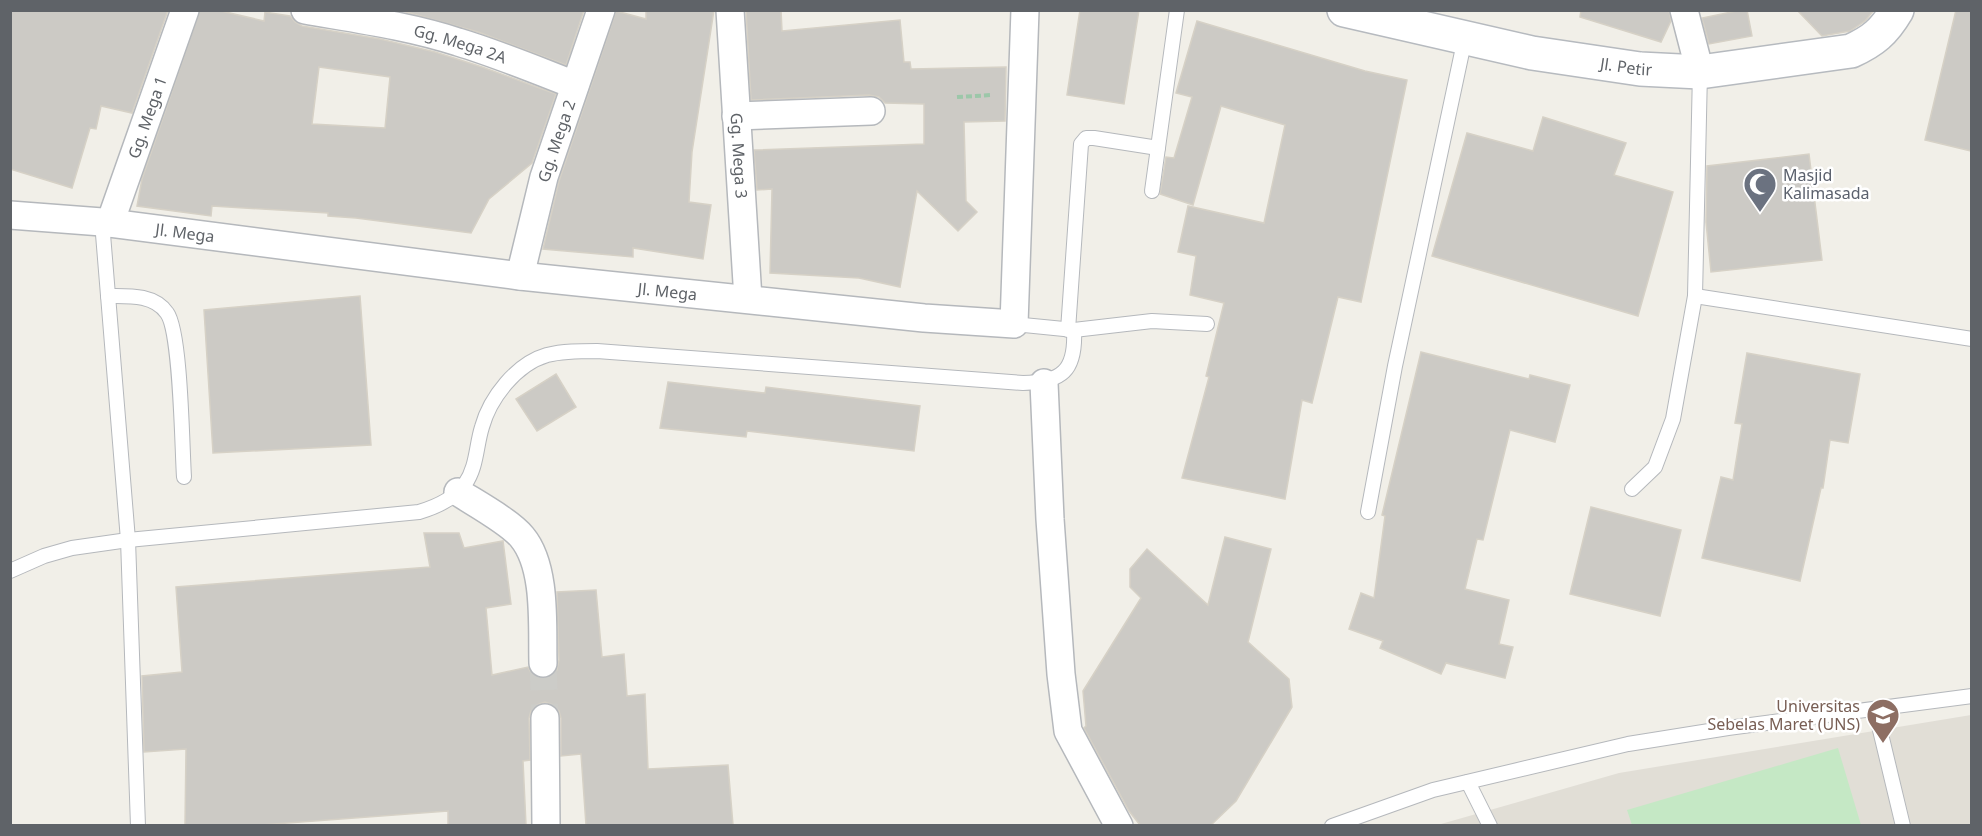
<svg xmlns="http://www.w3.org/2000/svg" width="1982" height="836" font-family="'Noto Sans',sans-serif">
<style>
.education{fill:#e1ded6}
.green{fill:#c5e8c5}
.building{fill:#cccac5;stroke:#d6d1c6;stroke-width:1.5;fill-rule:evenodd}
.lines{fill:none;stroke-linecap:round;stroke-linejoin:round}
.minor-tunnel{stroke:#ccccc8;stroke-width:27;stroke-dasharray:27 14;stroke-linecap:butt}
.service-casing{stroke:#b5b8bc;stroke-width:16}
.minor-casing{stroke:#b5b8bc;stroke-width:30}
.secondary-casing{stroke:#b6babf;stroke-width:36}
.path{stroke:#9cc7a9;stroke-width:4;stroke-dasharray:6 3;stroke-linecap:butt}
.service{stroke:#fff;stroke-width:14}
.minor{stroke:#fff;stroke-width:27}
.secondary{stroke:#fff;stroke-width:33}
.labels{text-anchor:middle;stroke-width:5;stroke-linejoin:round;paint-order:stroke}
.street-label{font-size:16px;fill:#5f6368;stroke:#fff}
.worship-label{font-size:16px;fill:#5b616d;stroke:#fff;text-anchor:start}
.education-label{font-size:16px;fill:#785e54;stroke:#fff;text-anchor:end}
</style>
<rect width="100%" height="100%" fill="#f1efe8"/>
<polygon class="education" points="1971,715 1971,825 1434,826 1619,773"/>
<polygon class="green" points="1838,748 1861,825 1632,825 1627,810"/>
<g class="building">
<polygon points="10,10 168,10 132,113 101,106 96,129 90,128 72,188 10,169"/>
<path d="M200 10H217L264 21 265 12 290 16 295 22 302 26 380 39 435 52 482 67 556 94 532 163 489 199 471 233 356 218 328 216V213L212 206 211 216 137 206 142 179ZM319 67 390 77 385 128 312 124Z"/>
<polygon points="399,10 584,10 566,65 478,32"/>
<polygon points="646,10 714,10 692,152 689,202 711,205 703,259 633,248 633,257 543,249 559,181 616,11 646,19"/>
<polygon points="746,10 781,10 782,31 900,20 904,62 910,62 911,69 1006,67 1005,121 964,122 966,201 977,212 958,231 917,191 900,287 859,278 770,273 772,189 757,190 754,150 924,144 924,104 885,103 879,97 869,95 751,100"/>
<polygon points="1080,10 1139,10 1124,104 1067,95"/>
<polygon points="1581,10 1669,10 1671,21 1661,42 1580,17"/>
<polygon points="1741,10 1747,10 1752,36 1709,44 1702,18"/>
<polygon points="1797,10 1874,10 1865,21 1850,31 1822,36"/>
<polygon points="1956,10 1971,10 1971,151 1925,140"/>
<polygon points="1197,21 1365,71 1407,80 1361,302 1338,297 1312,403 1302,400 1285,499 1182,478 1209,377 1206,376 1224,303 1190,295 1196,256 1178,252 1188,206 1264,223 1285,125 1221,106 1193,205 1160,194 1166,157 1174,158 1192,97 1176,93"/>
<polygon points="1543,117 1626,143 1614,175 1673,192 1638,316 1432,256 1467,133 1533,151"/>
<polygon points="1809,154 1822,260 1711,272 1706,222 1707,166"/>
<polygon points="360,296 371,445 213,453 204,310"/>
<polygon points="1421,352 1529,379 1530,375 1570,385 1555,442 1510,430 1483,540 1477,539 1465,589 1509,600 1499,644 1513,647 1505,678 1446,663 1441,674 1380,648 1383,641 1349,629 1361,593 1374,598 1385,516 1382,515"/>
<polygon points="1747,353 1860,374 1848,443 1830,440 1823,488 1821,488 1800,581 1702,558 1721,477 1733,480 1742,424 1735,423"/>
<polygon points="556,374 576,407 537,431 516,399"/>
<polygon points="668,382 765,393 766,387 920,406 914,451 747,431 746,437 660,428"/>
<polygon points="1591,507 1681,530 1660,616 1570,594"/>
<polygon points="424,533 459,533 464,548 503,541 511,604 486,608 492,675 528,667 530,671 536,677 544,679 551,676 557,670 559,660 557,592 596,590 602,657 624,654 627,696 645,694 648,769 728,765 733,825 586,825 581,754 561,756 561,718 559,711 553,705 545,702 537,705 531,711 529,718 530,760 523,761 526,825 448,825 448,811 261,825 185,825 186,749 144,752 142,676 182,672 176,587 430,567"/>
<polygon points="1225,537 1271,549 1248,642 1289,679 1292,707 1236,801 1211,825 1140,825 1129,811 1084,728 1086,726 1083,691 1141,598 1130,587 1130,569 1147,549 1208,605"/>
</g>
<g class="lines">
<polyline class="minor-tunnel" points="543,663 545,718"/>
<defs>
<g id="service">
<polyline points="1152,191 1177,10"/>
<polyline points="102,222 128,540 138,826"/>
<path d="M108 296C128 296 154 294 167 313 181 332 182 448 184 477"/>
<polyline points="1695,296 1972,339"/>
<polyline points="1014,324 1074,330 1152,321 1207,324"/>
<polyline points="1068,330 1081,144 1086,138 1094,138 1158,148"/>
<polyline points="1632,489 1655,467 1673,419 1695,296 1700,72"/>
<polyline points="1368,512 1395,366 1465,38"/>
<path d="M10 571 44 556 72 548 128 540 419 512C436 507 454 499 465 484 477 467 476 446 482 427 490 398 516 364 547 355 563 351 580 351 597 351L1023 383C1062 382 1076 371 1074 330"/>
<polyline points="1875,709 1903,826"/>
<polyline points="1468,782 1490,826"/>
<polyline points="1332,826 1433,790 1628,744 1728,728 1972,696"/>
</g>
<g id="minor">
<path id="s1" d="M305 10C357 19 409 26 458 42 498 54 536 70 575 85"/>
<path id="s2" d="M730 10 748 299"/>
<polyline points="1684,10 1700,72"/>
<polyline points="736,116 871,111"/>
<path id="s3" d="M10 215 102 222 520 276 924 318 1014 324 1025 10"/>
<path id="s4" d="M110 223 185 10"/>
<path id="s5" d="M520 276 544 177 601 10"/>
<polyline points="1044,383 1050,519 1061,674 1068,731 1119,826"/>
<path d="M458 492C475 503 510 522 522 537 547 567 542 626 543 663"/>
<polyline points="545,718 546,826"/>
</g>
<g id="secondary">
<path id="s6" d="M1344 10 1532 53 1640 69 1700 72 1851 51C1873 41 1884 32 1897 10"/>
</g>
</defs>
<use href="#service" class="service-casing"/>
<use href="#minor" class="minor-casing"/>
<use href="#secondary" class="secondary-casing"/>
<polyline class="path" points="957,97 992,95"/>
<use href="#service" class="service"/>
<use href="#minor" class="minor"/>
<use href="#secondary" class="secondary"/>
</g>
<defs>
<symbol id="mosque-pin" viewBox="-11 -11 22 30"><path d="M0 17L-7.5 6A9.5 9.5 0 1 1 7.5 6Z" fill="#6b7280" stroke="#fff"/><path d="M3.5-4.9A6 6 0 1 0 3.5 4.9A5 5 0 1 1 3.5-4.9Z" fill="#fff"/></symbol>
<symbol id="university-pin" viewBox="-11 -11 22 30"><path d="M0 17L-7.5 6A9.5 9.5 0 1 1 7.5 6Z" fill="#8d6e63" stroke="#fff"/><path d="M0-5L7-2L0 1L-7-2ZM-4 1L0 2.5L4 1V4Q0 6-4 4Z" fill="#fff"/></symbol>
</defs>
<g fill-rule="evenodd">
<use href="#mosque-pin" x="1741" y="165" width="38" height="52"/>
<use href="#university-pin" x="1864" y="696" width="38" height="52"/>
</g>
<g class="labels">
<g class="street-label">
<text dy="6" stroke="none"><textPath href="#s1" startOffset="159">Gg. Mega 2A</textPath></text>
<text dy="6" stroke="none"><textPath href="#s6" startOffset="288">Jl. Petir</textPath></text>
<text dy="6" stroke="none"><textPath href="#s4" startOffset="112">Gg. Mega 1</textPath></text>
<text dy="6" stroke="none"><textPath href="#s5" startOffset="140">Gg. Mega 2</textPath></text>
<text dy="6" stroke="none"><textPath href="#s2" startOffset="146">Gg. Mega 3</textPath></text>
<text dy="6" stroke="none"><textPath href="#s3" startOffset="176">Jl. Mega</textPath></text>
<text dy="6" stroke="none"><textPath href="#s3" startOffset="662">Jl. Mega</textPath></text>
</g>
<g class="worship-label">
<text x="1783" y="181">Masjid<tspan x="1783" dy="18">Kalimasada</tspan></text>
</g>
<g class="education-label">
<text x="1860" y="712">Universitas<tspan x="1860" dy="18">Sebelas Maret (UNS)</tspan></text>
</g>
</g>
<rect width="1982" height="836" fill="none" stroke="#5f6368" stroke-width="24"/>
</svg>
